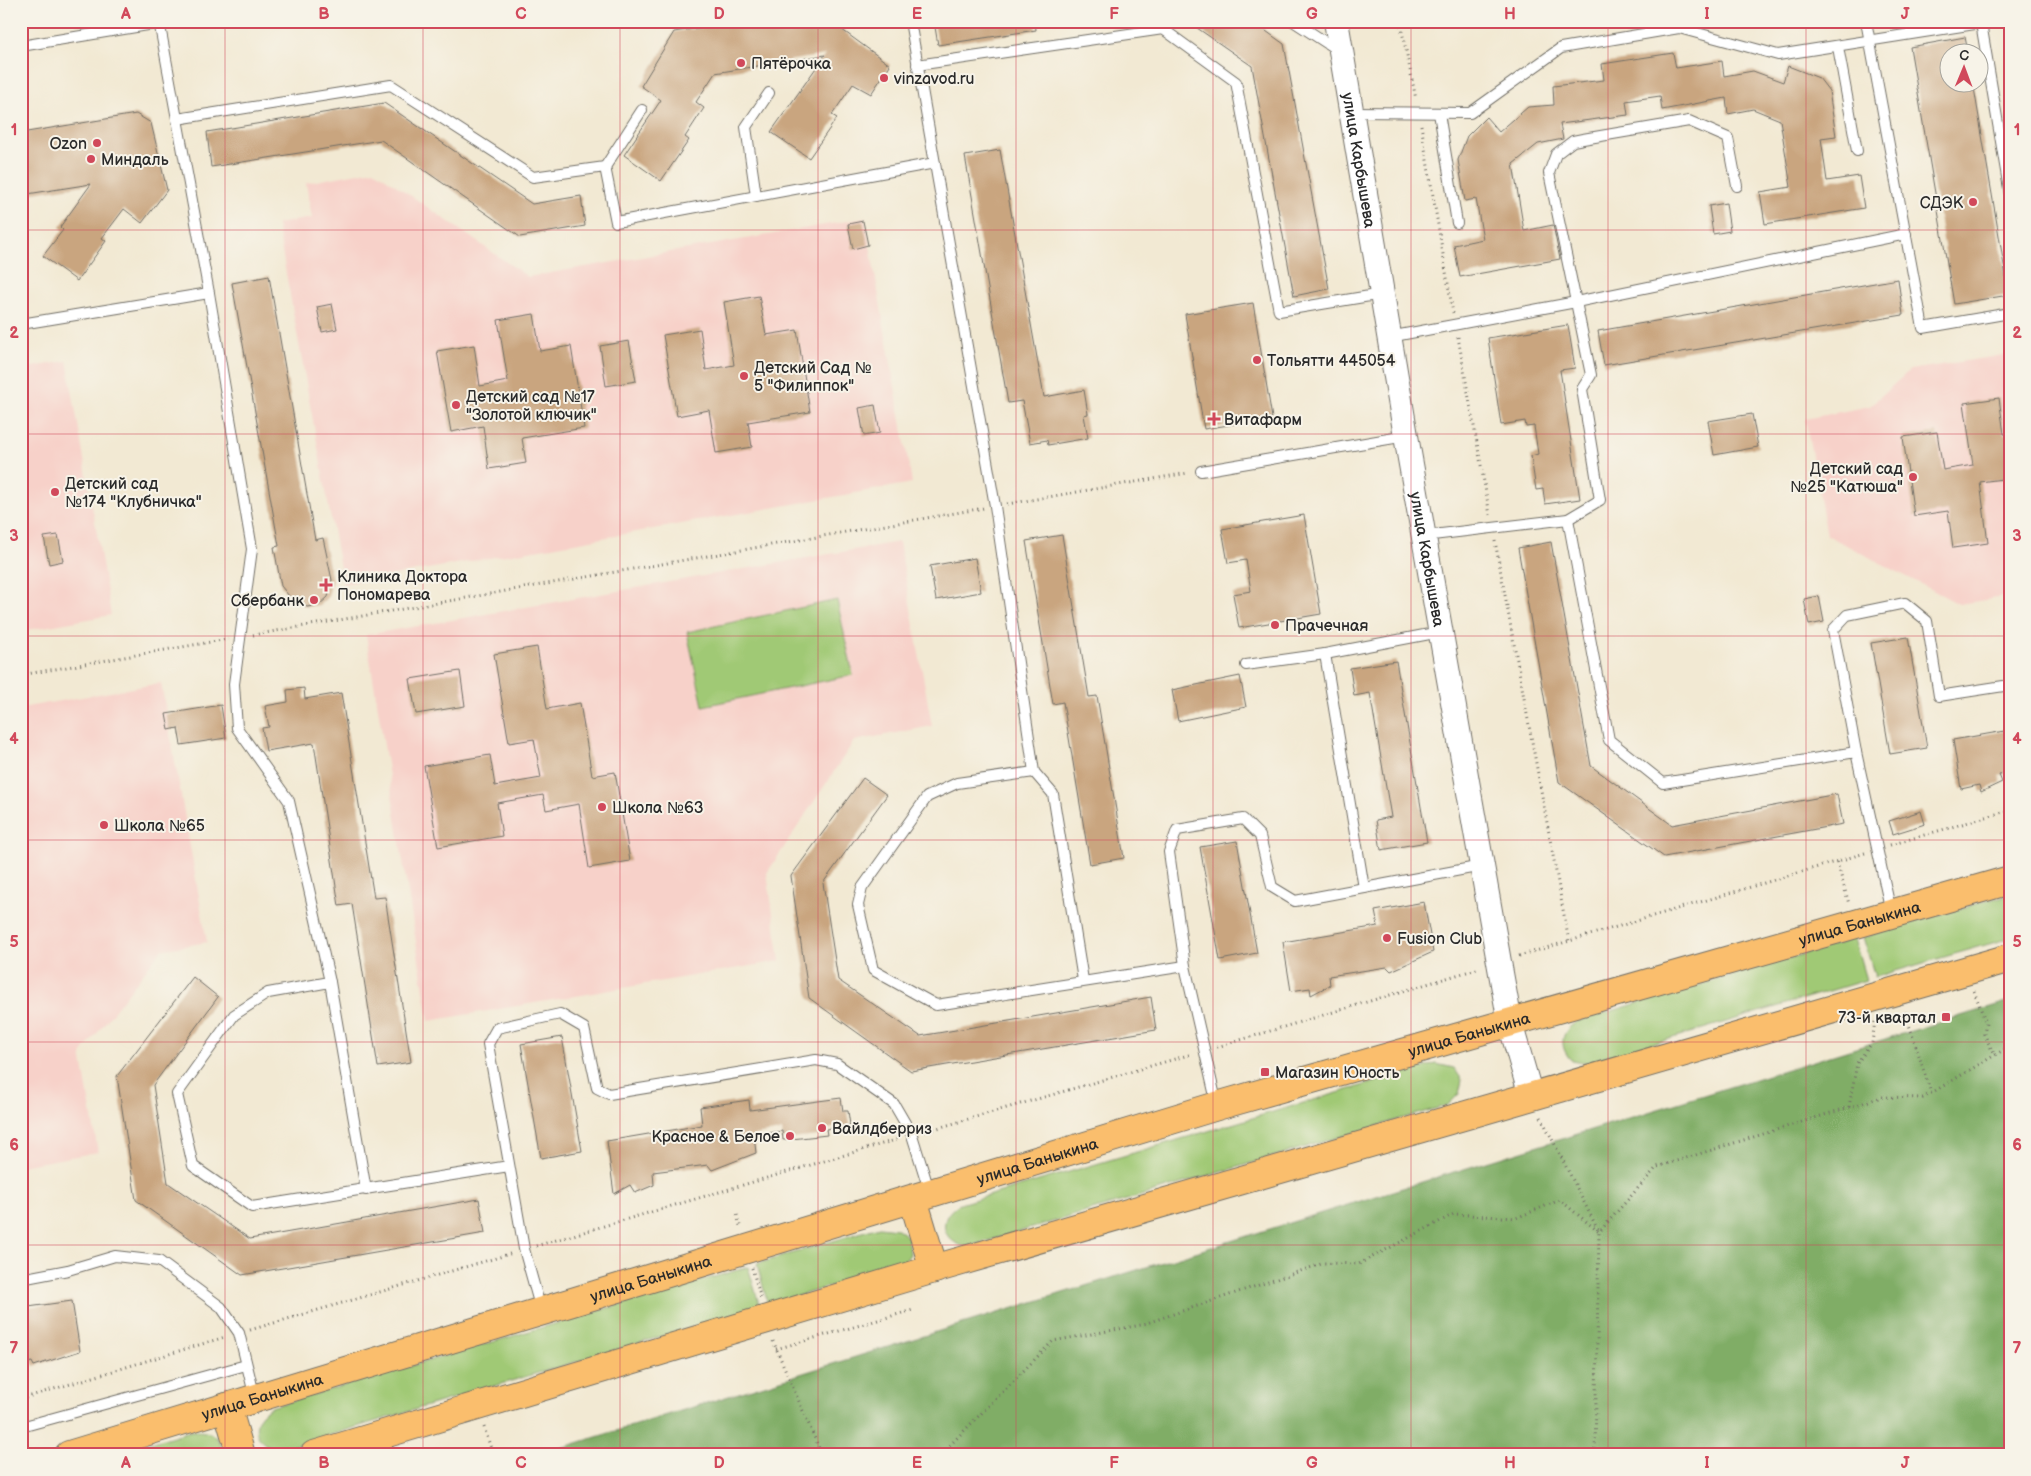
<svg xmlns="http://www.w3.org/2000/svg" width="2031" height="1476" font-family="'Balsamiq Sans',sans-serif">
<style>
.built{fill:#f7d1c9}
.green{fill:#a0c974;stroke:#667a50}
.forest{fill:#80ad66;stroke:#566c48}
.building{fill:#c9a57f}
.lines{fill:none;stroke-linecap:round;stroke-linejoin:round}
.service-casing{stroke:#716e66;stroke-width:12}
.tertiary-casing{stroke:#716e66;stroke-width:26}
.primary-casing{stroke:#716e66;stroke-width:30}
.path{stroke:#716e66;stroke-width:3;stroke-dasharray:1 4;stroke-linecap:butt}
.service{stroke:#fff;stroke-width:10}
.tertiary{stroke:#fff;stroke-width:24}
.primary{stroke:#fabe6d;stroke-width:28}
.grid{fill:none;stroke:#d1495b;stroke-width:1;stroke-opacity:0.55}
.poi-dot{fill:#d1495b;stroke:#f7f3e8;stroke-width:2}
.labels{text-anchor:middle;stroke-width:4;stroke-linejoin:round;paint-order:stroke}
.poi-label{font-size:16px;fill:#2b2b2b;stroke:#f7f3e8;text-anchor:start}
.street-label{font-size:16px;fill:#2b2b2b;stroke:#f7f3e8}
.neatline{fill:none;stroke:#d1495b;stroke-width:2}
.grid-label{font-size:16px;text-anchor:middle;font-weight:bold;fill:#d1495b}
</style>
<rect width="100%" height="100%" fill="#f7f3e8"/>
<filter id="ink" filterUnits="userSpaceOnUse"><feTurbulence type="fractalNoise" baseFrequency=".02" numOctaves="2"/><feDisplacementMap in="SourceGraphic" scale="10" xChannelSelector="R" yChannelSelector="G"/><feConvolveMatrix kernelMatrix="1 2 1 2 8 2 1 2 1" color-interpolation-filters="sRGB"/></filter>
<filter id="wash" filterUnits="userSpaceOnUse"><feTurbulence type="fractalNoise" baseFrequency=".0096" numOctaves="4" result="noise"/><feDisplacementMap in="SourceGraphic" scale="20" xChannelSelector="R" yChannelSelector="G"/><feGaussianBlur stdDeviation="1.12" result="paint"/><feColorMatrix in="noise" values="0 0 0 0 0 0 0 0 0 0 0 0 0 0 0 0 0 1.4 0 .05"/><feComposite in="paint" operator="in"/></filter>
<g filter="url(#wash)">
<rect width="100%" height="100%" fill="#f2e9d3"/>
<g class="built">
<polygon points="374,170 528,277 865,218 912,483 343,584 277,224 312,218 306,183"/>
<polygon points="2010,354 2010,596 1959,604 1827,535 1805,419 1870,406 1910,370"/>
<polygon points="67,361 111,615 21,631 21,369"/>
<polygon points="899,542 932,726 854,741 767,873 780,961 429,1021 366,635"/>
<polygon points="161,683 207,942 161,950 81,1054 98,1152 21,1166 21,708"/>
</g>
<g class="green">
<polygon points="837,600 853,675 703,706 687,632"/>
<polygon points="2010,894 2010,938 1875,977 1863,937"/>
<path d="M1854 939 1866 980 1589 1063 1571 1060C1558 1046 1561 1030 1578 1021Z"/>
<path d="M1436 1064 1454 1068 1462 1080 1459 1094 1448 1105 967 1247C941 1242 936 1217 960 1204Z"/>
<polygon points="879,1227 897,1229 908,1237 910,1254 903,1264 768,1305 757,1264"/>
<path d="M748 1267 760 1307 279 1450C253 1445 248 1420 271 1407Z"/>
<path d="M190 1431C207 1430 223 1434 221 1455H110Z"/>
</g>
<polygon class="forest" points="2010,1001 2010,1455 538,1455 1872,1043"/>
<g id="blocks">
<g class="building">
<polygon points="742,21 830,21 890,65 871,94 853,84 832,115 837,118 809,158 771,132 825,55 715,73 696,102 704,108 685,137 689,140 661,181 624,155 661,100 641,86 674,32"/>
<polygon points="934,21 1035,21 1036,30 938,45"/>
<polygon points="1187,21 1252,21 1284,44 1329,289 1294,296 1252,66"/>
<polygon points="1965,37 1968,52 1948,52 1948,82 1973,82 2009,295 1954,304 1910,47"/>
<polygon points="1673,53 1676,68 1722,61 1724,76 1753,71 1783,82 1788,66 1819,78 1829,91 1836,136 1821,138 1827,181 1859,176 1864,208 1765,224 1760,192 1791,187 1780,120 1753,109 1728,114 1726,98 1662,110 1660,96 1626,101 1628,115 1560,124 1563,139 1538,144 1513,164 1524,231 1553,225 1560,259 1460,277 1454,245 1483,239 1476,199 1465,201 1458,160 1467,136 1486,117 1499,132 1528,107 1554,105 1553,86 1604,80 1602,64"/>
<polygon points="384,103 532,204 581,196 585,226 520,237 381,140 211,167 207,132"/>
<polygon points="136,114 151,123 167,190 142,223 124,209 102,238 106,241 77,281 43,256 63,230 60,227 91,184 21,195 21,133"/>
<polygon points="1000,150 1044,397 1084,390 1088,414 1084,415 1088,438 1048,445 1047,440 1030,443 1022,401 1008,403 965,156"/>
<polygon points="1726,203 1730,231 1713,234 1709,206"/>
<polygon points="863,221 868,245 853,249 848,224"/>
<polygon points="269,276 315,540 323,538 332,580 328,597 319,605 307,607 293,601 281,586 274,547 279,546 232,283"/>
<polygon points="1898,279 1903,315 1604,365 1598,331"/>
<polygon points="759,296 766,335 797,330 810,412 748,422 752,447 716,453 709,410 677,416 663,335 700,329 706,370 734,365 724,302"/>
<polygon points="1253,303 1272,418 1204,429 1185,314"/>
<polygon points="332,304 337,329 322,332 317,307"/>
<polygon points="534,314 540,351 571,346 584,428 522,438 526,463 489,469 483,426 451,432 437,351 474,345 480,386 508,381 498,320"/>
<polygon points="1568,325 1575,368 1560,370 1580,499 1545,504 1543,489 1536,490 1531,456 1538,454 1534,426 1526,427 1525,421 1501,425 1488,338"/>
<polygon points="629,341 636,381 606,386 600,346"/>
<polygon points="1999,398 2004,434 2010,434 2010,478 1980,482 1988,543 1953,548 1948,511 1914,516 1903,437 1937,432 1943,470 1973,465 1964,403"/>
<polygon points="875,405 880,433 864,436 859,408"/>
<polygon points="1752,414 1758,447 1714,455 1708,421"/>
<polygon points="1304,515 1321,614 1239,628 1233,594 1251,591 1246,560 1228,563 1222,529"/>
<polygon points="58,535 63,561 49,564 44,537"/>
<polygon points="1062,535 1089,697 1097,696 1124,858 1090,864 1063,702 1053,704 1026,541"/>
<polygon points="1551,542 1591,766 1672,825 1837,794 1843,824 1664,857 1559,782 1518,548"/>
<polygon points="975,558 981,592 936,600 930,566"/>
<polygon points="1819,596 1824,622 1809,625 1804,599"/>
<polygon points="1908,637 1927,748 1890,754 1871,643"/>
<polygon points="537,647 547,709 580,703 592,776 615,772 630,861 589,868 579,804 546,810 543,795 497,803 502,836 438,847 424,766 490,755 495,786 541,778 534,739 509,743 494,654"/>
<polygon points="1396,661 1427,842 1381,850 1376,820 1391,817 1370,693 1354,696 1350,668"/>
<polygon points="460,671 465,706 416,714 410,679"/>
<polygon points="1240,676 1246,707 1178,721 1172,690"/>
<polygon points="304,688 305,699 341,693 374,898 385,897 411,1062 378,1067 352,904 339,906 314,743 266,751 262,728 269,727 265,706 288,702 287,690"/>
<polygon points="221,705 226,738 181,745 178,728 169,730 166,714"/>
<polygon points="2010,730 2010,773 1999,775 2002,782 1981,792 1979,785 1961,789 1953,740"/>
<polygon points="863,778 887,795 823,883 838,980 920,1036 1151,997 1156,1030 911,1071 809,998 791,876"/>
<polygon points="1921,811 1925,824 1893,834 1889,821"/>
<polygon points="1237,841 1257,953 1220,960 1200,847"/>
<polygon points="1424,902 1433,952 1391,971 1387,967 1329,976 1330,985 1311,995 1310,988 1291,991 1283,942 1378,926 1375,911"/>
<polygon points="193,977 218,997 153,1085 168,1183 250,1239 479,1199 485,1233 242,1275 136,1200 117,1076"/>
<polygon points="562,1037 582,1151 541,1158 521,1044"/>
<polygon points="841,1098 843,1111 848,1111 850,1125 826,1129 827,1135 783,1140 782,1131 754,1135 756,1153 712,1170 708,1165 653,1172 654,1185 635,1193 630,1185 614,1194 607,1141 702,1125 700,1107 749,1100 750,1110"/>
<polygon points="72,1301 80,1351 34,1366 32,1362 21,1364 21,1324 24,1324 21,1308"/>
</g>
</g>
</g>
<g filter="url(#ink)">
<use href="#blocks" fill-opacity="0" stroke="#716e66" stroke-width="1"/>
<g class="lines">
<defs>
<g id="service">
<polyline points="159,21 209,293 252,549 234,684 237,728 289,801 330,982 366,1190"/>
<polyline points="910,21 995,506 1034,772 1053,794 1083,980"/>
<polyline points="1293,21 1339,51"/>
<polyline points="1866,21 1923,328 2010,313"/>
<polyline points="21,46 172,21"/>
<polyline points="1838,47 1857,151"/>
<polyline points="917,65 1163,29 1236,82 1279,311 1382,294"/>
<polyline points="1352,112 1470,113 1561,48 1679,28 1778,55 1981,23 2010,195"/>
<polyline points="1439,113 1457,223"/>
<polyline points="177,119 391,85 533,177 605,167 616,222 935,163"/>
<polyline points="605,167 642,110"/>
<polyline points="756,196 746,127 769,93"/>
<polyline points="21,324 209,293"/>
<polyline points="1389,337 1576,302 1549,173 1556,154 1573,141 1583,139 1689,121 1728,138 1737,186"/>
<polyline points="1201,471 1406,436"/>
<polyline points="1568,519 1600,500 1582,389 1591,375 1576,302 1906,234"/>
<polyline points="1424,536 1568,519 1609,740 1663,783 1856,752 1891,912"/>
<polyline points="1325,654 1364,888"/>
<polyline points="1246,665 1325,654 1440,632"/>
<polyline points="1856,752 1833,630 1847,615 1905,603 1927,621 1939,696 2010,685"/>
<polyline points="1034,772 957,783 927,797 862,888 858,905 873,970 936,1005 1185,966"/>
<polyline points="330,982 268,993 234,1015 177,1094 193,1166 252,1207 509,1166"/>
<polyline points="1217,1105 1185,966 1169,852 1177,830 1243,819 1260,836 1272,887 1295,901 1482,866"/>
<polyline points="21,1279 68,1270 115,1256 159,1261 221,1307 239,1333 255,1398"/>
<polyline points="541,1310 524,1249 488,1044 497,1028 560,1014 584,1028 597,1088 609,1094 816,1060 837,1064 894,1104 912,1135 930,1193"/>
<polyline points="21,1427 246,1365"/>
</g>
<g id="tertiary">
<path id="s1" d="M1336 21 1406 436 1499 962 1510 1023 1531 1096"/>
</g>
<g id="primary">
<polyline points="913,1199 934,1269"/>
<polyline points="227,1407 241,1455"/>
<path id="s2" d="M69 1455 1217 1106 2010 880"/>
<polyline points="314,1455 934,1269 2010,958"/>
</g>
</defs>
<use href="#service" class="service-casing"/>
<use href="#tertiary" class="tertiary-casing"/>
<use href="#primary" class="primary-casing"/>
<g class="path">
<polyline points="1400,21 1416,99"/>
<polyline points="1421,125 1453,313"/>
<polyline points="1458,337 1490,515"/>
<polyline points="1007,504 1188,473"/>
<polyline points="1495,541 1569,942"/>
<polyline points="253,635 984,508"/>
<polyline points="21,675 228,639"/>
<polyline points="1890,845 2010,810"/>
<polyline points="1837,862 1849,904"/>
<polyline points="1519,956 1865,853"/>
<polyline points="1974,991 1986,1023 1984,1034 1995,1056"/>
<polyline points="1905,1012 1931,1093"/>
<polyline points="1217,1047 1480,968"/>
<polyline points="1849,1107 1857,1063 1872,1043 1875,1021"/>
<polyline points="1541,1117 1599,1232 1595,1455"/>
<polyline points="924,1132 1192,1054"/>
<polyline points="737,1215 741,1229"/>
<polyline points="536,1246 899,1139"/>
<polyline points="752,1268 761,1299"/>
<polyline points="250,1330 513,1253"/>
<polyline points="773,1341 822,1455"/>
<polyline points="776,1349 913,1310"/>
<polyline points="21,1399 225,1337"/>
<polyline points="484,1427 493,1455"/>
<polyline points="947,1455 949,1446 1053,1341 1141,1325 1324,1263 1359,1264 1454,1214 1516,1218 1560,1200 1599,1232 1657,1167 1882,1097 1923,1098 2010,1046"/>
</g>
<use href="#service" class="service"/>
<use href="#tertiary" class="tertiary"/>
<use href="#primary" class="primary"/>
</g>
</g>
<path class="grid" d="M225 21V1455M423 21V1455M620 21V1455M818 21V1455M1016 21V1455M1213 21V1455M1411 21V1455M1608 21V1455M1806 21V1455M21 230H2010M21 434H2010M21 636H2010M21 840H2010M21 1042H2010M21 1245H2010"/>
<g class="poi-dot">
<circle cx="741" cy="63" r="5"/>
<circle cx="884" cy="78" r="5"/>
<circle cx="97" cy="143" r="5"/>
<circle cx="91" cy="159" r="5"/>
<circle cx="1973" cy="202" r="5"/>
<circle cx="1257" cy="360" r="5"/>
<circle cx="744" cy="376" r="5"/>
<circle cx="456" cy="405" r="5"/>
<path d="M1211.5 411.5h5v5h5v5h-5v5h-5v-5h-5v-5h5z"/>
<circle cx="1913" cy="477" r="5"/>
<circle cx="55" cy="492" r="5"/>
<path d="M323.5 577.5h5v5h5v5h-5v5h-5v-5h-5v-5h5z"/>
<circle cx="314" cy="600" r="5"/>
<circle cx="1275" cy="625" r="5"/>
<circle cx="602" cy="807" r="5"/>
<circle cx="104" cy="825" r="5"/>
<circle cx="1387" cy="938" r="5"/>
<rect x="1941" y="1012" width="10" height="10" rx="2.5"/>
<rect x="1260" y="1067" width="10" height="10" rx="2.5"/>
<circle cx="822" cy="1128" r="5"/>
<circle cx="790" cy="1136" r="5"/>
</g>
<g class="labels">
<g class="poi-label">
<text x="751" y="69">Пятёрочка</text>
<text x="894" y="84">vinzavod.ru</text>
<text x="87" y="149" text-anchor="end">Ozon</text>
<text x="101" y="165">Миндаль</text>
<text x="1963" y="208" text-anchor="end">СДЭК</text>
<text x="1267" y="366">Тольятти 445054</text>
<text x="754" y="373">Детский Сад №<tspan x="754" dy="18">5 "Филиппок"</tspan></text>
<text x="466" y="402">Детский сад №17<tspan x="466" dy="18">"Золотой ключик"</tspan></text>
<text x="1224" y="425">Витафарм</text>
<text x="1903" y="474" text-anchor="end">Детский сад<tspan x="1903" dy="18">№25 "Катюша"</tspan></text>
<text x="65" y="489">Детский сад<tspan x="65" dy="18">№174 "Клубничка"</tspan></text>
<text x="337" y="582">Клиника Доктора<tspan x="337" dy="18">Пономарева</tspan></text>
<text x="304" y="606" text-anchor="end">Сбербанк</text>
<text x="1285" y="631">Прачечная</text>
<text x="612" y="813">Школа №63</text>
<text x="114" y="831">Школа №65</text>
<text x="1397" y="944">Fusion Club</text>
<text x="1936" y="1023" text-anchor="end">73-й квартал</text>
<text x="1275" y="1078">Магазин Юность</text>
<text x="832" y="1134">Вайлдберриз</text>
<text x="780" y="1142" text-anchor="end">Красное &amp; Белое</text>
</g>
<g class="street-label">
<text dy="6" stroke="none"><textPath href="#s1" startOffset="141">улица Карбышева</textPath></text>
<text dy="6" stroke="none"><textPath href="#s1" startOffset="546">улица Карбышева</textPath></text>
<text dy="6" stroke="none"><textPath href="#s2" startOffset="1868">улица Баныкина</textPath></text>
<text dy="6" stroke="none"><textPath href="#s2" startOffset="1462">улица Баныкина</textPath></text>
<text dy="6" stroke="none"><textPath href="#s2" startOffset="1012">улица Баныкина</textPath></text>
<text dy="6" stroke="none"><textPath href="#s2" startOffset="608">улица Баныкина</textPath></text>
<text dy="6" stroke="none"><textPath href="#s2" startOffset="202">улица Баныкина</textPath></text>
</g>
</g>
<rect width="2031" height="1476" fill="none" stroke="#f7f3e8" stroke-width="55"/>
<g transform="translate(1964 68) rotate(1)"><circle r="24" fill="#f7f3e8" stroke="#a5a39c"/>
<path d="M0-4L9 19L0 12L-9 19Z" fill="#d1495b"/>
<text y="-8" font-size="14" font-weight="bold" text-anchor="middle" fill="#2b2b2b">С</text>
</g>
<rect x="28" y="28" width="1976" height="1420" class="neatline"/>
<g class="grid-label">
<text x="126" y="19">A</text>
<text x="324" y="19">B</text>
<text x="521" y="19">C</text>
<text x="719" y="19">D</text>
<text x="917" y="19">E</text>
<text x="1114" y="19">F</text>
<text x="1312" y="19">G</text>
<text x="1510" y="19">H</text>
<text x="1707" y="19">I</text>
<text x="1905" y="19">J</text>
<text x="14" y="135">1</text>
<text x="2017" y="135">1</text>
<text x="14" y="338">2</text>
<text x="2017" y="338">2</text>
<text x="14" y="541">3</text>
<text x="2017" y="541">3</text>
<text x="14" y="744">4</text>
<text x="2017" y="744">4</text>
<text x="14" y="947">5</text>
<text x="2017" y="947">5</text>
<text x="14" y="1150">6</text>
<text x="2017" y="1150">6</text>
<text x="14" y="1353">7</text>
<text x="2017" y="1353">7</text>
<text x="126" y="1468">A</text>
<text x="324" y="1468">B</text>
<text x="521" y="1468">C</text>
<text x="719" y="1468">D</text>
<text x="917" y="1468">E</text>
<text x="1114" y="1468">F</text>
<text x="1312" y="1468">G</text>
<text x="1510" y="1468">H</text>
<text x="1707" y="1468">I</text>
<text x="1905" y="1468">J</text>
</g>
</svg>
